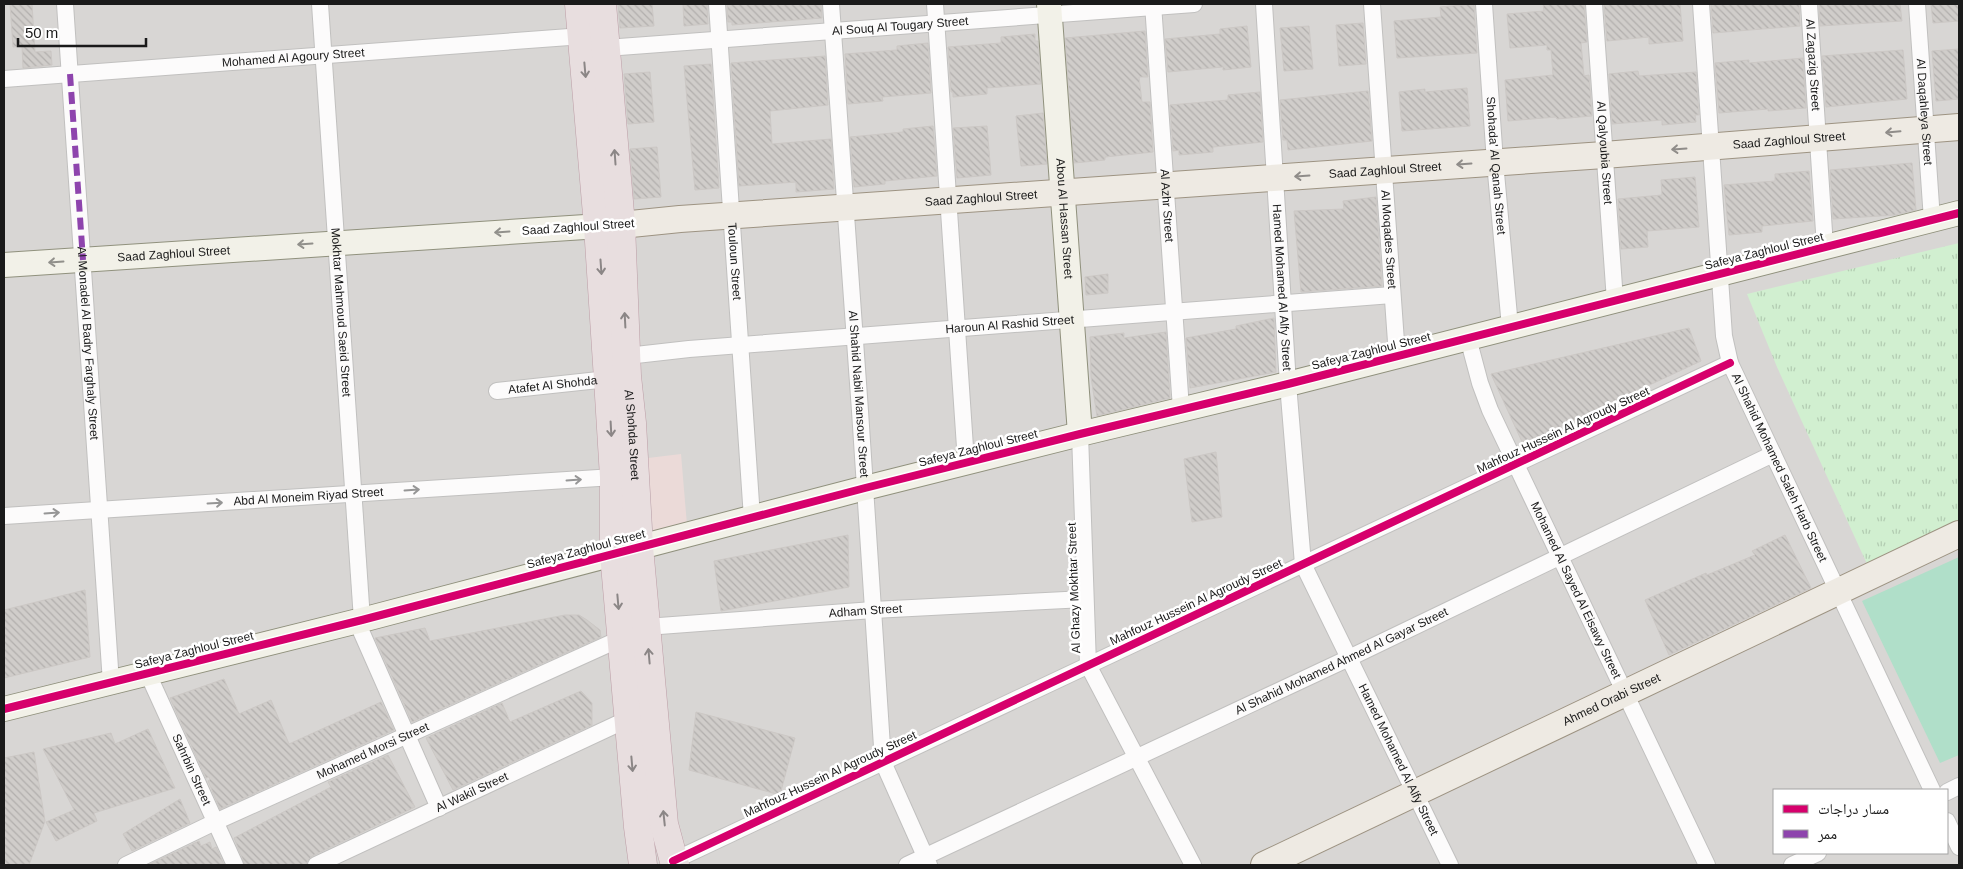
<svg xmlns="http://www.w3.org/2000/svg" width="1963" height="869" font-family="Helvetica,'Noto Naskh Arabic',sans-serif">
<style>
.residential{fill:#d8d6d4;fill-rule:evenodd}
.commercial{fill:#ebdad8}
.park{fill:url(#park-tufts)}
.pitch{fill:#b0dfc9}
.building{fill:url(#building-back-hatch);stroke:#ccc8c5}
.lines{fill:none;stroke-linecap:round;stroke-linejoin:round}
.street-casing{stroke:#c1c0bf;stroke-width:18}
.secondary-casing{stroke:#90917d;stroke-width:26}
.primary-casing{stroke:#9d9382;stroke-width:28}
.highway-casing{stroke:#bc9da6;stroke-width:29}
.street{stroke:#fcfbfb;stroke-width:16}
.secondary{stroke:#f2f1e8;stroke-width:24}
.primary{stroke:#eeeae3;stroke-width:26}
.highway{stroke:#e8dedf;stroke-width:28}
.quiet{stroke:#8e44ad;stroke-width:6;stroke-dasharray:12 6;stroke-linecap:butt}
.cycleway-casing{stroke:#fff;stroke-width:11}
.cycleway{stroke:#d6006c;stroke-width:8}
.oneway{stroke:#8b8686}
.oneway2{stroke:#8f8c89}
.oneway3{stroke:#91908b}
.oneway4{stroke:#969696}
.labels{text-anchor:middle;stroke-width:5;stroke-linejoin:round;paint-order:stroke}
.street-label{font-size:12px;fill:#1a1a1a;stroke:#fff}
</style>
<defs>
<pattern id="park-tufts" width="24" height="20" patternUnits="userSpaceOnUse" patternTransform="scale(1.25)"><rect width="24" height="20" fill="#d1efd0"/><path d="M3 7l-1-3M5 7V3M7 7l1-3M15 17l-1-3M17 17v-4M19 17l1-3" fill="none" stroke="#b3ccb2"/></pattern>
<pattern id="building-back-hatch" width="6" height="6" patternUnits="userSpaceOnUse" patternTransform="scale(1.25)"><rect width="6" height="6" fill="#d0cdca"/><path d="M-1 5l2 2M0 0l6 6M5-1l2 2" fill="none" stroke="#b2afad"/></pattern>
</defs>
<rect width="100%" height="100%" fill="#e9e7e3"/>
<path class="residential" d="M4 4H1959V865H4ZM1774 790H1947V853H1774Z"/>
<polygon class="commercial" points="681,454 687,525 653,533 648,458"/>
<polygon class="park" points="1959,243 1959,520 1867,564 1777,367 1747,294"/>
<polygon class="pitch" points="1959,557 1959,755 1940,763 1862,601"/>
<g class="building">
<polygon points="10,4 32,4 35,52 51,51 52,65 23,68 22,46 13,47"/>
<polygon points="618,4 652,4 654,26 620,28"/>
<polygon points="683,4 707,4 708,24 684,26"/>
<polygon points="727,4 821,4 822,18 732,25 732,22 728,22"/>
<polygon points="1474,4 1477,53 1397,58 1394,21 1441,17 1440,7"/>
<polygon points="1543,4 1584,4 1587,42 1581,43 1584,76 1589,75 1592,116 1557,119 1556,117 1508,121 1505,80 1553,75 1551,50 1547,50 1547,45 1510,48 1507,14 1544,11"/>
<polygon points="1604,4 1680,4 1683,41 1649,44 1649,37 1607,41"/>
<polygon points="1711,4 1799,4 1800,26 1713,33"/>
<polygon points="1819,4 1900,4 1902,21 1820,26"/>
<polygon points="1931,4 1959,4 1959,21 1933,23"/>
<polygon points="1363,23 1366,64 1339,66 1336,25"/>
<polygon points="1247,26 1251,67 1223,70 1223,67 1168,72 1165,39 1220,34 1220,29"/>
<polygon points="1309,26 1313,69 1284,71 1280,28"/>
<polygon points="1145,31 1148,77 1139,77 1142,102 1150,102 1153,152 1105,157 1105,160 1074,163 1065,38"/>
<polygon points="1035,34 1035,41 1038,41 1041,84 987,88 987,94 953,97 953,92 951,92 948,47 1001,43 1001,37"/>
<polygon points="928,43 931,93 882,97 883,101 848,104 845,54 897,50 897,46"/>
<polygon points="1959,49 1959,99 1936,101 1932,51"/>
<polygon points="1903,50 1907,99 1826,107 1822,56"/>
<polygon points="825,56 828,105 770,111 772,144 831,139 834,189 796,192 796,182 739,186 731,63"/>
<polygon points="1803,58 1806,108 1768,111 1768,109 1719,113 1715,63 1749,60 1749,63"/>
<polygon points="711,64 719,188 695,190 684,66"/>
<polygon points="1638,71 1639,76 1696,72 1699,115 1695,115 1696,122 1662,125 1662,120 1612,124 1609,74"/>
<polygon points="650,72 654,122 628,124 624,74"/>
<polygon points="1467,88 1470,126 1402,131 1399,92 1425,89 1425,92"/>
<polygon points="1368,91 1372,141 1288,150 1287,140 1283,140 1280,100"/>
<polygon points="1260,92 1263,142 1213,147 1213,152 1179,155 1179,150 1173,151 1170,105 1228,100 1228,95"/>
<polygon points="1043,113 1047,164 1021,166 1016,116"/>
<polygon points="933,126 937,176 885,181 885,184 854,187 850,137 903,132 903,129"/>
<polygon points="987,126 991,175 957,178 953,128"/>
<polygon points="657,147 661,197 634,199 630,149"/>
<polygon points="1912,163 1916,210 1895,215 1833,219 1830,170"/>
<polygon points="1809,171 1813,221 1762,226 1762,232 1729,235 1724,185 1775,181 1775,174"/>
<polygon points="1695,177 1699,227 1647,231 1648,247 1621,249 1618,199 1662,195 1661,180"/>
<polygon points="1376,197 1382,286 1301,292 1294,211 1344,209 1343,201"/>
<polygon points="1108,274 1108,293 1086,295 1085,277"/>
<polygon points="1274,318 1276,372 1190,388 1186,338 1236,329 1236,326"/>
<polygon points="1689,328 1701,361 1523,444 1491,374"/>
<polygon points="1166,332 1170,398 1097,416 1091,377 1090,337 1124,333 1124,338"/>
<polygon points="1216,452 1222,517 1192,522 1184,459"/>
<polygon points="848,535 849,587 721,611 714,561"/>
<polygon points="1785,535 1811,588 1669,655 1645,600 1706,573 1707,575 1755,555 1752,551"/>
<polygon points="85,590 90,657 4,678 4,610"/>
<polygon points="565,615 579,615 587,620 600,630 601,637 412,722 375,638 425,628 430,641"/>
<polygon points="224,679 239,714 271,700 289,744 381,702 394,730 220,809 208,781 210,780 209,777 206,778 170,698"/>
<polygon points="581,691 592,703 592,725 453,790 426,738 502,703 510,722"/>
<polygon points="696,712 795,738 780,795 689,770"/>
<polygon points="148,729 175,788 94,813 97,821 56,841 46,822 74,810 43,749 111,733 115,744"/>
<polygon points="34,752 45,821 29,865 4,865 4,758"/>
<polygon points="388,755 415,807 312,856 308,860 306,865 245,865 234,838 331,787 328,782"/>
<polygon points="180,799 190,823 132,851 123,834"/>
<polygon points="199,841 201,846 210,842 212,849 216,847 224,865 148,865"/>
</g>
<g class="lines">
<defs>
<g id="street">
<path id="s1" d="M65 4 111 683"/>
<path id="s2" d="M320 4 362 620"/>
<path id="s3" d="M717 4 752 518"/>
<path id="s4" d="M831 4 860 411 883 762 929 865"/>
<polyline points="935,4 966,462"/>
<path id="s5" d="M1153 4 1181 409"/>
<path id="s6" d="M1264 4 1288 384 1303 564 1450 865"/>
<path id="s7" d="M1372 4 1397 356"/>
<path id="s8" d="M1484 4 1495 162 1510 327"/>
<path id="s9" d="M1594 4 1615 301"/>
<path id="s10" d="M1701 4 1724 336 1730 363 1932 790"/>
<path id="s11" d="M1809 4 1825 247"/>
<path id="s12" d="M1917 4 1932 220"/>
<path id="s13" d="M606 48 1194 4"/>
<path id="s14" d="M4 79 583 36"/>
<path id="s15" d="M1468 338 1480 383 1490 410 1707 865"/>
<path id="s16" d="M627 356 689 349 1392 295"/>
<path id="s17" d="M497 391 608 379"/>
<polyline points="1080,434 1088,665 1193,865"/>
<path id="s18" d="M4 516 614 477"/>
<polyline points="357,622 439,808"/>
<path id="s19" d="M646 627 873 610 1085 599"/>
<path id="s20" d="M148 674 235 865"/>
<polyline points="1947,792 1959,786"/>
<polyline points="1947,821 1959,847"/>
<polyline points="673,861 1730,363"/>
<path id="s21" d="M126 865 215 822 622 638"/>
<path id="s22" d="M316 865 628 719"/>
<path id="s23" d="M907 865 1349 658 1773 454"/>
<polyline points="1792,865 1818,853"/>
</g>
<g id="secondary">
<path id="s24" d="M1049 4 1080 434"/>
<path id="s25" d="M4 265 616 225"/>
<polyline points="4,709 362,620 865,488 1080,434 1288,384 1959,213"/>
</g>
<g id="primary">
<path id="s26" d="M621 225 680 219 1604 155 1959 127"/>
<path id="s27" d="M1264 865 1959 534"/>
</g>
<g id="highway">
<polyline points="579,4 598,226 608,379 614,477 614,553 638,827 643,865"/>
<path id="s28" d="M602 4 621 225 627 376 632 423 639 547 664 824 675 865"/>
</g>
</defs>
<use href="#street" class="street-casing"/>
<use href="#secondary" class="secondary-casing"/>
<use href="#primary" class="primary-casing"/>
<use href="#highway" class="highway-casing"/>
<use href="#street" class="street"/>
<use href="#secondary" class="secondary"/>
<use href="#primary" class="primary"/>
<use href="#highway" class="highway"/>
<polyline class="quiet" points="70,74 83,260"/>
<defs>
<g id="cycleway">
<polyline points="4,709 362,620 865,488 1080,434 1288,384 1959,213"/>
<polyline points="673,861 1730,363"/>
</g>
</defs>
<use href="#cycleway" class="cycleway-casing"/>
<use href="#cycleway" class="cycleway"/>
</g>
<defs><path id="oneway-shaft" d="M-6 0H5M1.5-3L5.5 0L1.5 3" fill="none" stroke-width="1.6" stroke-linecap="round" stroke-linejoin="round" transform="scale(1.25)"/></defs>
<g class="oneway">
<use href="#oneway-shaft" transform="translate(585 70) rotate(85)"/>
<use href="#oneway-shaft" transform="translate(615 157) rotate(-94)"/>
<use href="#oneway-shaft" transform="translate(601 267) rotate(86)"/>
<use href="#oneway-shaft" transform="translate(625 320) rotate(-93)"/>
<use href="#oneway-shaft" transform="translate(611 429) rotate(87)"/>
<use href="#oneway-shaft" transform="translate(618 602) rotate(85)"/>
<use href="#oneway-shaft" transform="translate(649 656) rotate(-95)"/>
<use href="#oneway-shaft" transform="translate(632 764) rotate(85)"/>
<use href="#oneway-shaft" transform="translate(664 818) rotate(-96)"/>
</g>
<g class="oneway2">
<use href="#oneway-shaft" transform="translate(1893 132) rotate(175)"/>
<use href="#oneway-shaft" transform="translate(1679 149) rotate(176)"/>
<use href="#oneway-shaft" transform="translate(1464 164) rotate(176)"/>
<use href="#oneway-shaft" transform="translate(1302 176) rotate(176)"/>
</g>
<g class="oneway3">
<use href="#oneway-shaft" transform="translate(502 232) rotate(176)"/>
<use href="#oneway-shaft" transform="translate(305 244) rotate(176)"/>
<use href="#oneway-shaft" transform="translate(56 262) rotate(176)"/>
</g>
<g class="oneway4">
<use href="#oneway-shaft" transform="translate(574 480) rotate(-4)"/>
<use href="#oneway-shaft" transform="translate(412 490) rotate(-4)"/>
<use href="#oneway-shaft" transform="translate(215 503) rotate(-3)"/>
<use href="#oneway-shaft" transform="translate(52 513) rotate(-4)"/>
</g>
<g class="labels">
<g class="street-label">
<text dy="4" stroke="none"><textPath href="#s13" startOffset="295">Al Souq Al Tougary Street</textPath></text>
<text dy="4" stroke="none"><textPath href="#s14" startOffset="290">Mohamed Al Agoury Street</textPath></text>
<text dy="4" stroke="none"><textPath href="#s11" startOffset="61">Al Zagazig Street</textPath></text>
<text dy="4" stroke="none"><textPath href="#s12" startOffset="108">Al Daqahleya Street</textPath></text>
<text dy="4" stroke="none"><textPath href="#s26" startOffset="1171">Saad Zaghloul Street</textPath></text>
<text dy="4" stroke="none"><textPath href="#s9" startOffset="149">Al Qalyoubia Street</textPath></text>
<text dy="4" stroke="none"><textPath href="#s8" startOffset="162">Shohada' Al Qanah Street</textPath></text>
<text dy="4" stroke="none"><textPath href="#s26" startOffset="766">Saad Zaghloul Street</textPath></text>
<text dy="4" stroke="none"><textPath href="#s26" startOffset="361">Saad Zaghloul Street</textPath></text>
<text dy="4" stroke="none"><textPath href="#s5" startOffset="202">Al Azhr Street</textPath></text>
<text dy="4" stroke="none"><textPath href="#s24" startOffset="215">Abou Al Hassan Street</textPath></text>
<text transform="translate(578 227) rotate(-4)" y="4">Saad Zaghloul Street</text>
<text dy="4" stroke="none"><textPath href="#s7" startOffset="236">Al Moqades Street</textPath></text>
<text transform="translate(1764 251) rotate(-14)" y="4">Safeya Zaghloul Street</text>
<text dy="4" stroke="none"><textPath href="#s25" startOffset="170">Saad Zaghloul Street</textPath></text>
<text dy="4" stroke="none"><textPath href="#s3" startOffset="258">Touloun Street</textPath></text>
<text dy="4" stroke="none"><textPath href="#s6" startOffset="284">Hamed Mohamed Al Alfy Street</textPath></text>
<text dy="4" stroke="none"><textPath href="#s2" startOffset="309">Mokhtar Mahmoud Saeid Street</textPath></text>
<text dy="4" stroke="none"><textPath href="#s16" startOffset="384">Haroun Al Rashid Street</textPath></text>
<text dy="4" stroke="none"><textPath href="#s1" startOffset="340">Al Monadel Al Badry Farghaly Street</textPath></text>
<text transform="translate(1371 351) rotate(-14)" y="4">Safeya Zaghloul Street</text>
<text dy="4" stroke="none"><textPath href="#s17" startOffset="56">Atafet Al Shohda</textPath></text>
<text dy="4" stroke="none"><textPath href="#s4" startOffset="391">Al Shahid Nabil Mansour Street</textPath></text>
<text transform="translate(1563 430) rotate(-25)" y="4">Mahfouz Hussein Al Agroudy Street</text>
<text dy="4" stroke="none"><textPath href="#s28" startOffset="432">Al Shohda Street</textPath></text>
<text transform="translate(978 448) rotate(-14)" y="4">Safeya Zaghloul Street</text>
<text dy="4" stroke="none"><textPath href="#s10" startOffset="476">Al Shahid Mohamed Saleh Harb Street</textPath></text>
<text dy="4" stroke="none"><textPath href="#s18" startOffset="305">Abd Al Moneim Riyad Street</textPath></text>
<text transform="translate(586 549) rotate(-15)" y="4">Safeya Zaghloul Street</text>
<text transform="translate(1074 588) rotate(-92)" y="4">Al Ghazy Mokhtar Street</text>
<text dy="4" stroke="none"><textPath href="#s15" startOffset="275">Mohamed Al Sayed Al Eisawy Street</textPath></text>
<text transform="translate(1196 602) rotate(-25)" y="4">Mahfouz Hussein Al Agroudy Street</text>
<text dy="4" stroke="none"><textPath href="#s19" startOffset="220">Adham Street</textPath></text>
<text transform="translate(194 650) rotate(-14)" y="4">Safeya Zaghloul Street</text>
<text dy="4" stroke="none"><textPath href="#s23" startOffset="480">Al Shahid Mohamed Ahmed Al Gayar Street</textPath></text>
<text dy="4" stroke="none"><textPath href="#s27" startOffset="385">Ahmed Orabi Street</textPath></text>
<text dy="4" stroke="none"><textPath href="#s21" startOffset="272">Mohamed Morsi Street</textPath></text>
<text dy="4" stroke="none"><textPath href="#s6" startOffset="779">Hamed Mohamed Al Alfy Street</textPath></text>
<text dy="4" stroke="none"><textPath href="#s20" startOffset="105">Sahrbin Street</textPath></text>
<text transform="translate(830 774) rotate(-25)" y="4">Mahfouz Hussein Al Agroudy Street</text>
<text dy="4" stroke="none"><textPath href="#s22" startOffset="172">Al Wakil Street</textPath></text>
</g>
</g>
<rect width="1963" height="869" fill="none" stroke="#1a1a1a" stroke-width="10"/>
<rect x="1773" y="789" width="175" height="65" fill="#ffffff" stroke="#a3a3a3"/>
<rect x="1783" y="805" width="25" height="8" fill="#d6006c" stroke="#a3a3a3"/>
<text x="1818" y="814" font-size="15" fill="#1a1a1a">مسار دراجات</text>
<rect x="1783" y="830" width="25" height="8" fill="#8e44ad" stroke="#a3a3a3"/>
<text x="1818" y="839" font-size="15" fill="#1a1a1a">ممر</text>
<path d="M18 38v8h128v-8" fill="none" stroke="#1a1a1a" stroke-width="2.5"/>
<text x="25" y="38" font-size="15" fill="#1a1a1a" stroke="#ffffff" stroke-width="4" paint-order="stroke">50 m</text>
</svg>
